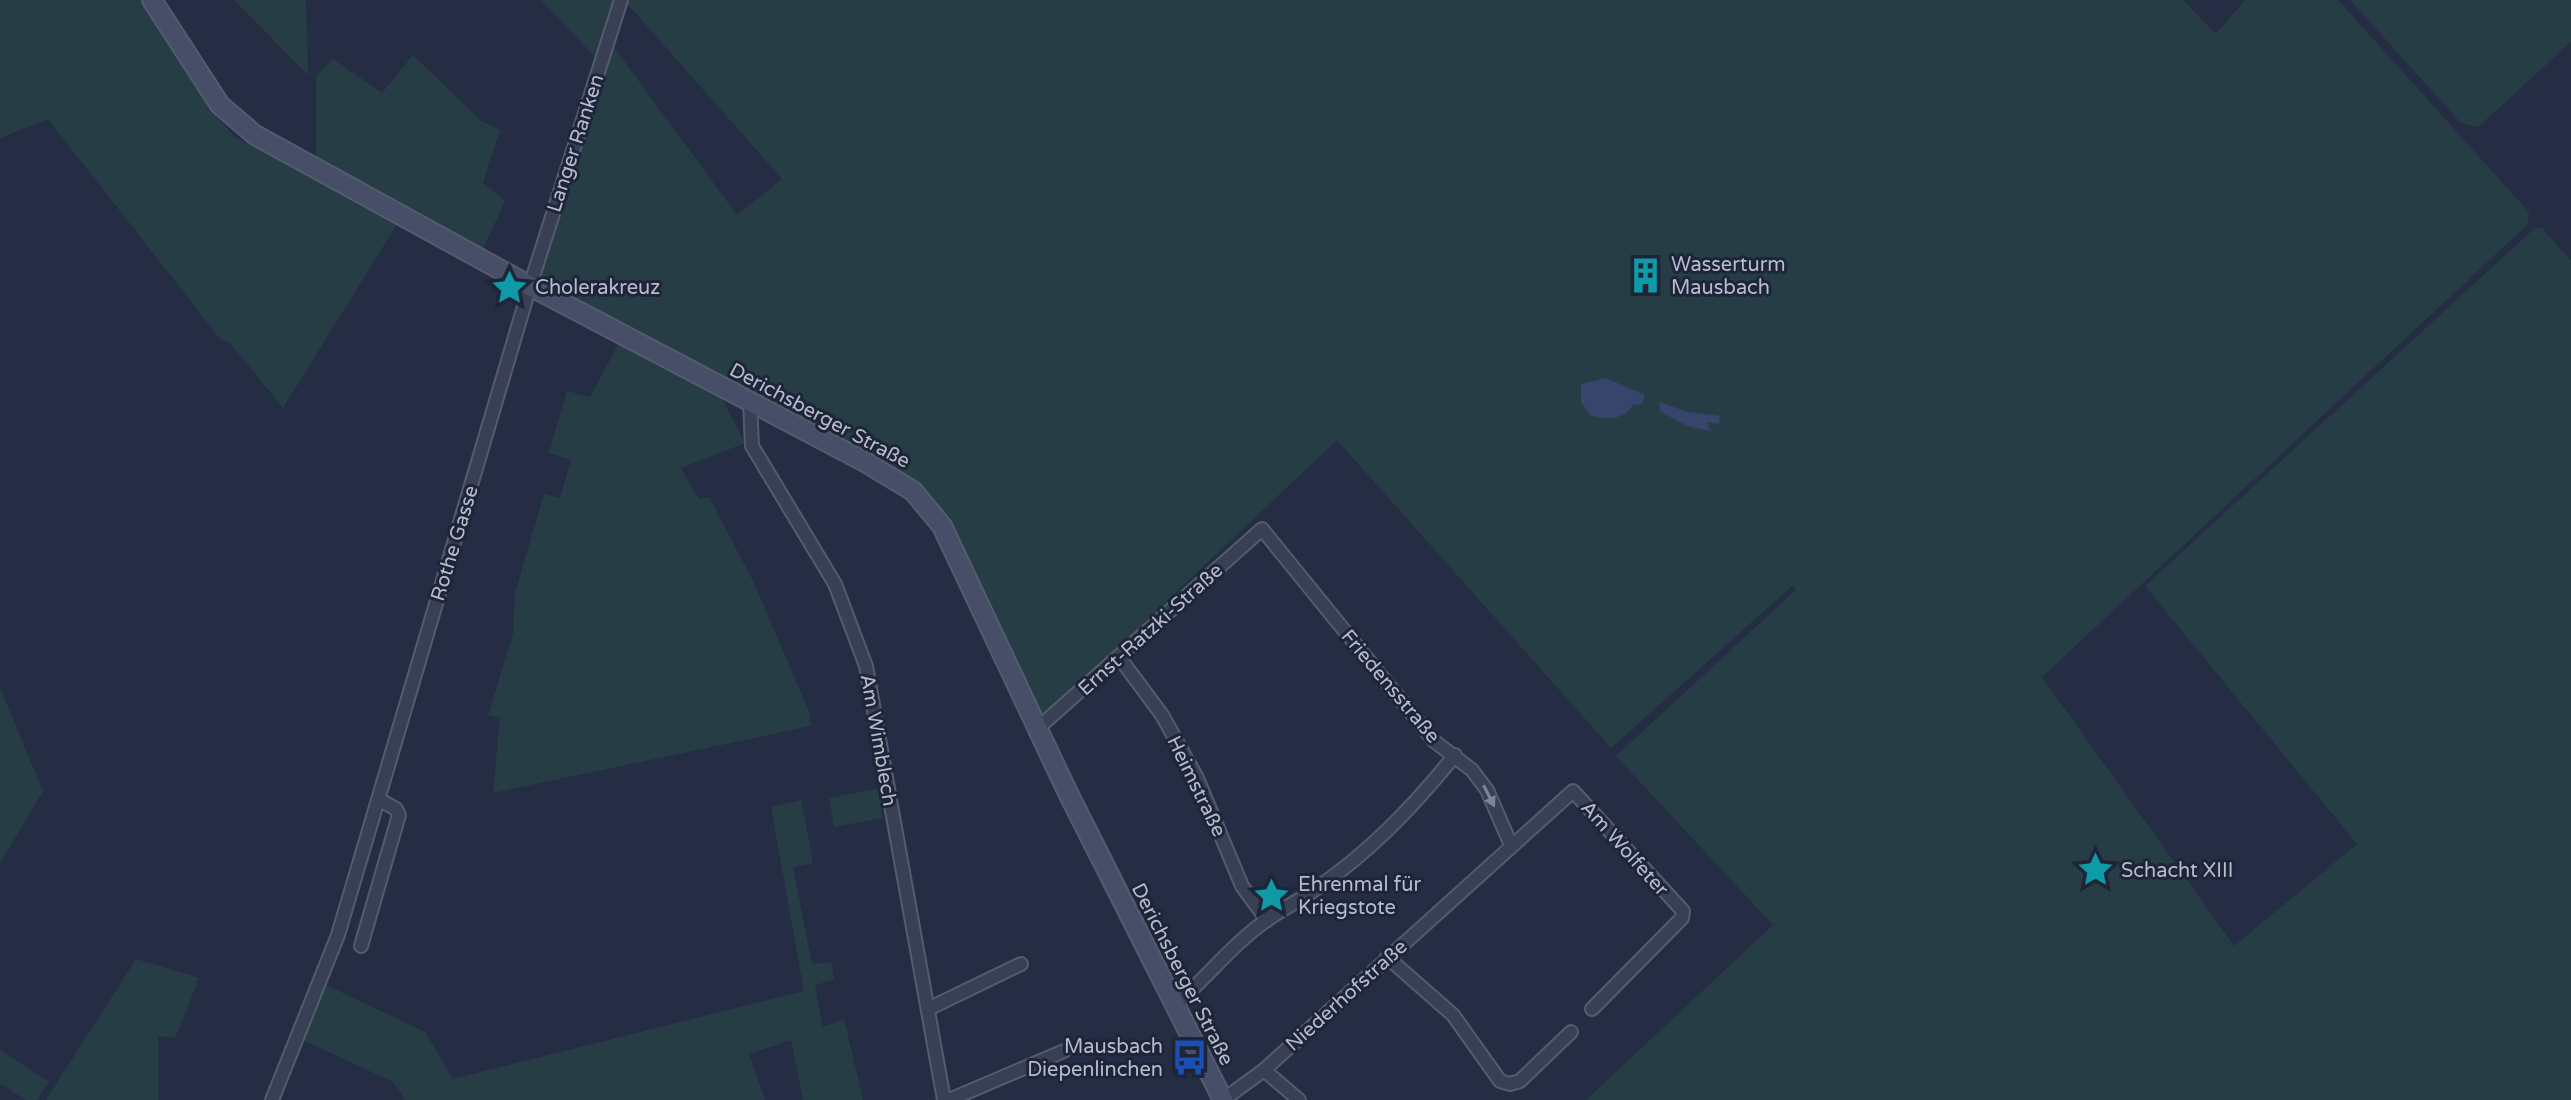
<svg xmlns="http://www.w3.org/2000/svg" width="2571" height="1100" font-family="'Varela Round',sans-serif">
<style>
.green{fill:#273d45}
.water{fill:#37456d}
.lines{fill:none;stroke-linecap:round;stroke-linejoin:round}
.street-casing{stroke:#555b6e;stroke-width:16}
.secondary-casing{stroke:#555b6e;stroke-width:22}
.street{stroke:#394054;stroke-width:12}
.secondary{stroke:#474e67;stroke-width:18}
.oneway{fill:#7e8497}
.labels{text-anchor:middle;stroke-width:6;stroke-linejoin:round;paint-order:stroke}
.street-label{font-size:20px;fill:#b7bccd;stroke:#1e2539}
.poi-label{font-size:20px;fill:#b7bccd;stroke:#1e2539;text-anchor:start}
</style>
<rect width="100%" height="100%" fill="#252d45"/>
<g class="green">
<polygon points="0,0 146,0 211,111 235,137 399,221 283,408 230,343 221,340 48,119 0,138"/>
<polygon points="234,0 306,0 308,75"/>
<polygon points="541,0 614,0 596,58"/>
<polygon points="624,0 2183,0 2216,34 2245,0 2338,0 2529,212 2527,225 2042,677 2234,946 2357,844 2145,586 2535,228 2542,228 2571,261 2571,1100 1586,1100 1773,925 1616,756 1796,590 1793,585 1611,748 1337,440 1044,717 954,530 937,506 537,282 608,39 737,215 782,179"/>
<polygon points="2350,0 2571,0 2571,42 2478,127 2461,123"/>
<polygon points="413,55 481,121 500,130 483,183 505,201 481,253 316,161 316,76 333,59 382,93"/>
<polygon points="620,341 720,395 745,443 681,468 699,499 709,497 753,581 808,709 811,726 493,793 500,717 488,716 513,634 515,593 544,494 560,498 571,460 549,453 567,391 590,397"/>
<polygon points="0,688 43,791 0,863"/>
<polygon points="882,788 886,807 881,808 883,818 834,827 829,798"/>
<polygon points="801,800 813,863 793,867 812,964 832,962 834,980 815,985 823,1027 844,1019 863,1100 803,1100 791,1040 749,1054 765,1100 406,1100 393,1082 301,1039 326,985 425,1032 453,1079 804,991 771,807"/>
<polygon points="136,959 199,978 175,1038 158,1036 159,1100 46,1100"/>
<polygon points="0,1050 49,1082 37,1100 26,1100 0,1083"/>
</g>
<g class="water">
<path d="M1606 378 1645 395 1642 404 1633 405C1623 420 1606 421 1590 415L1581 402V384Z"/>
<polygon points="1659,402 1688,412 1720,416 1719,424 1707,422 1710,431 1687,426 1660,411"/>
</g>
<g class="lines">
<defs>
<g id="street">
<polyline points="750,402 752,446 835,584 866,666 944,1100"/>
<polyline points="1119,657 1162,715 1197,778 1242,886 1267,920"/>
<polyline points="1037,729 1262,529 1434,741 1472,770 1487,790 1511,845"/>
<polyline points="361,946 399,815 396,809 380,800"/>
<polyline points="1387,957 1453,1015 1500,1081 1510,1084 1520,1081 1571,1032"/>
<path d="M1173 1007C1206 979 1231 945 1267 920 1282 909 1299 901 1314 890 1369 853 1413 807 1455 755"/>
<polyline points="928,1009 1021,964"/>
<polyline points="1264,1070 1299,1100"/>
<polyline points="272,1100 338,935 530,286 621,0"/>
<polyline points="949,1100 1064,1051"/>
<polyline points="1223,1100 1264,1070 1573,791 1683,911 1682,918 1592,1009"/>
</g>
<polyline id="secondary" points="152,0 220,105 255,135 530,286 865,462 913,491 942,526 1068,793 1223,1100"/>
</defs>
<use href="#street" class="street-casing"/>
<use href="#secondary" class="secondary-casing"/>
<use href="#street" class="street"/>
<use href="#secondary" class="secondary"/>
</g>
<defs><path id="oneway-solid" d="M-6-.8H1V-3.2L6.5 0L1 3.2V.8H-6Z" transform="scale(2)"/></defs>
<use class="oneway" href="#oneway-solid" transform="translate(1489 796) rotate(63)"/>
<defs>
<symbol id="building-bare" viewBox="-9 -9 18 18"><path d="M-4-6H4V6H1V3H-1V6H-4ZM-2.5-4.3h1.7v1.8h-1.7ZM.8-4.3h1.7v1.8H.8ZM-2.5-1h1.7V.8h-1.7ZM.8-1h1.7V.8H.8Z" fill="#0f9aa8" stroke="#1e2539" stroke-width="2.5" paint-order="stroke"/></symbol>
<symbol id="sight-bare" viewBox="-9 -9 18 18"><path d="M0-6L1.8-2.2L6-1.7L2.9 1.2L3.7 5.4L0 3.3L-3.7 5.4L-2.9 1.2L-6-1.7L-1.8-2.2Z" fill="#0f9aa8" stroke="#1e2539" stroke-width="2.5" paint-order="stroke"/></symbol>
<symbol id="bus-bare" viewBox="-9 -9 18 18"><path d="M-5-6H5V4H4V6H2V4H-2V6H-4V4H-5ZM-3.5-4V0h7V-4ZM-3.5 1.2v1.5H-2V1.2ZM2 1.2v1.5H3.5V1.2Z" fill="#1a4fb4" stroke="#1e2539" stroke-width="2.5" paint-order="stroke"/></symbol>
</defs>
<g fill-rule="evenodd">
<use href="#building-bare" x="1620" y="250" width="51" height="51"/>
<use href="#sight-bare" x="484" y="262" width="51" height="51"/>
<use href="#sight-bare" x="2070" y="844" width="51" height="51"/>
<use href="#sight-bare" x="1246" y="870" width="51" height="51"/>
<use href="#bus-bare" x="1164" y="1032" width="51" height="51"/>
</g>
<g class="labels">
<g class="street-label">
<text transform="translate(575 143) rotate(-72)" y="7">Langer Ranken</text>
<text transform="translate(820 415) rotate(28)" y="7">Derichsberger Straße</text>
<text transform="translate(454 543) rotate(-73)" y="7">Rothe Gasse</text>
<text transform="translate(1150 629) rotate(-42)" y="7">Ernst-Ratzki-Straße</text>
<text transform="translate(1391 686) rotate(50)" y="7">Friedensstraße</text>
<text transform="translate(879 740) rotate(80)" y="7">Am Wimblech</text>
<text transform="translate(1197 786) rotate(64)" y="7">Heimstraße</text>
<text transform="translate(1625 848) rotate(48)" y="7">Am Wolfeter</text>
<text transform="translate(1183 974) rotate(63)" y="7">Derichsberger Straße</text>
<text transform="translate(1346 995) rotate(-42)" y="7">Niederhofstraße</text>
</g>
<g class="poi-label">
<text x="1671" y="271">Wasserturm<tspan x="1671" dy="23">Mausbach</tspan></text>
<text x="535" y="294">Cholerakreuz</text>
<text x="2121" y="877">Schacht XIII</text>
<text x="1298" y="891">Ehrenmal für<tspan x="1298" dy="23">Kriegstote</tspan></text>
<text x="1163" y="1053" text-anchor="end">Mausbach<tspan x="1163" dy="23">Diepenlinchen</tspan></text>
</g>
</g>
</svg>
